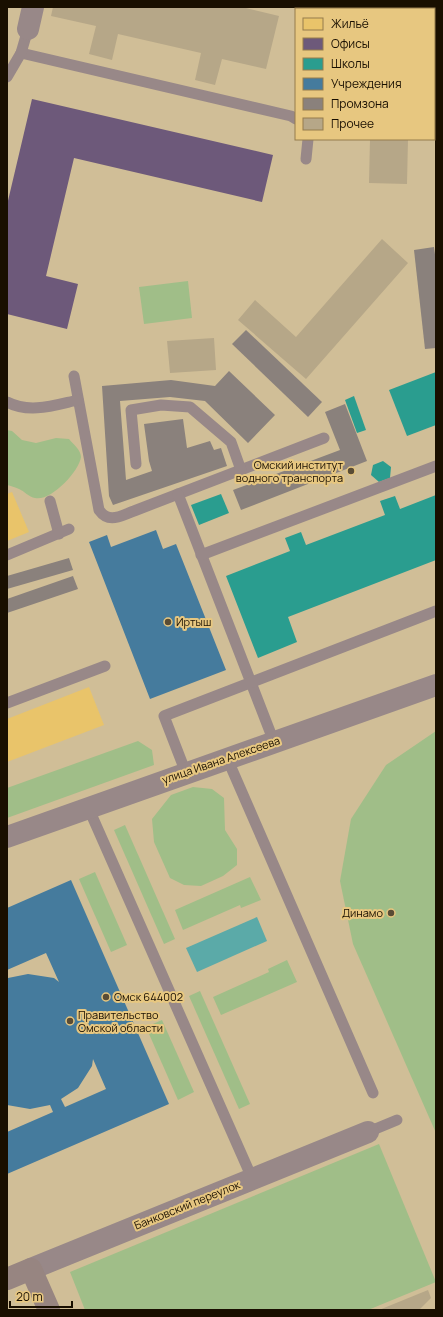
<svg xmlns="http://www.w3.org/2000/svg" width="443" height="1317" font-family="Manrope,sans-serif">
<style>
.green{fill:#a0be88}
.water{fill:#5baaa8}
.homes{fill:#e9c46a}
.offices{fill:#6d597a}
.schools{fill:#2a9d8f}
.public{fill:#457b9d;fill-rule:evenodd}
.industry{fill:#8a817c}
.building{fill:#b6a788}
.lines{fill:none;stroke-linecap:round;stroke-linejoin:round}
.lane{stroke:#988888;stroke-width:11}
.street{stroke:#988888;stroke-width:22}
.secondary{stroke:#978581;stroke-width:22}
.poi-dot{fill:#594c35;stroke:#e7c780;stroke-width:1.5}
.labels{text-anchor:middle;stroke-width:4;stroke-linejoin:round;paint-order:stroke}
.poi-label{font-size:11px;fill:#190f00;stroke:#e7c780;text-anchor:start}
.street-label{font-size:11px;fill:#190f00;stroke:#e7c780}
</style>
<rect width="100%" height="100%" fill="#d0be97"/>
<g class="green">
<polygon points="188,281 192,318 144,324 139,287"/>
<path d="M7 430 12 431 22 440 36 443 56 438 69 439C73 444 81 450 81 457 79 472 50 502 35 498 29 497 24 491 19 489 15 487 11 486 7 485Z"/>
<polygon points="436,731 436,1133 353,944 340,881 351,819 386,765"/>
<polygon points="138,741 152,750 154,765 7,818 7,788"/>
<polygon points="193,787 212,789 224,798 225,830 237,849 237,865 223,876 201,886 184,885 170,878 154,842 152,819 171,795"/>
<polygon points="125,825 175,939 164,944 114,830"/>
<polygon points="95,872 127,945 111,952 79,879"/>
<polygon points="250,877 261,900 241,908 240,905 183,930 175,910"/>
<polygon points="287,960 297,982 221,1015 213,997 269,972 268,969"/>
<polygon points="200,991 250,1104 239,1109 189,996"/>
<polygon points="162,1020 194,1092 178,1100 146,1027"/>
<polygon points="379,1144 436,1282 368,1310 85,1310 70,1272"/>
</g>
<polygon class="water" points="257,917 267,941 197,972 186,948"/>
<g class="homes">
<polygon points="12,492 29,532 7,541 7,494"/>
<polygon points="89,687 104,725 7,762 7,719"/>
</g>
<polygon class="offices" points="32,99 273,155 262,202 74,158 46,276 78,284 67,329 7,314 7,205"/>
<g class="schools">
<polygon points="436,372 436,425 407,436 389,390"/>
<polygon points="354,396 366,430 357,433 345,400"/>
<polygon points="383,461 391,467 390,478 379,482 371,475 373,465"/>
<polygon points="221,494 229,513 199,525 191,505"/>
<polygon points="436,495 436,560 288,617 297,642 258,658 226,576 290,551 285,538 301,532 306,545 385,515 380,501 395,496 400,509"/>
</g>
<g class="public">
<polygon points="156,530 163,549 176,544 226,670 150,699 89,542 107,535 111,547"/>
<path d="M71 880 169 1104 7 1174V1132L53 1112 50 1105 30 1109 7 1105V975L8 978 28 974 54 978 59 982 46 953 7 970V908ZM93 1059 106 1089 65 1107 61 1099 78 1088 92 1066Z"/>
</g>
<g class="industry">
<polygon points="434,247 436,262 436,348 425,349 414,250"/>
<polygon points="246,330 322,402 308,417 232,344"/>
<polygon points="229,371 275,415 248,443 205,401 170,397 120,401 126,480 152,471 149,461 144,424 183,419 187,448 210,441 214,450 221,448 227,466 113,505 109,496 102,386 171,380 215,386"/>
<polygon points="345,404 367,461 241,510 233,490 340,450 325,412"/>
<polygon points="69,558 73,570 7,589 7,576"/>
<polygon points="73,576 78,589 7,613 7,599"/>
</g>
<g class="building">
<polygon points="53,7 242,7 279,16 266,69 222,59 215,85 195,80 201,53 118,34 112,60 89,54 96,26 51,16"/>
<rect x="373" y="7" width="38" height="2"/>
<polygon points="370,139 408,139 407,184 369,183"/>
<polygon points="382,239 408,263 306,379 238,320 255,300 296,337"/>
<polygon points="214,338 216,370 170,373 167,341"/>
<polygon points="428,1290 431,1298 419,1310 379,1310"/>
</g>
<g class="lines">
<g class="lane">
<polyline points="21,53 291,116 296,119"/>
<polyline points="7,77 21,53 28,29"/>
<polyline points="306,159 308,139"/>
<path d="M74 376 99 510C109 524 120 516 134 511L324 438"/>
<path d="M7 402C30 414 55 405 78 400"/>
<polyline points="136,464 131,410 161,405 190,407 231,442 241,470"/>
<polyline points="178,494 274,742"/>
<polyline points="50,501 59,534"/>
<polyline points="7,555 69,529"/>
<polyline points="201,555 436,466"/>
<polyline points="7,703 105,666"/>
<polyline points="227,758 373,1093"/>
<polyline points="186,773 164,716 436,611"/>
<polyline points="88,807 252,1178"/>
<polyline points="368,1132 397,1120"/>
</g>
<g class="street">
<polyline points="28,29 33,7"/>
<polyline points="7,837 436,685"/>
<polyline points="31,1269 368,1132"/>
</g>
<polyline class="secondary" points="7,1279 31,1269 49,1310"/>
</g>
<g class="poi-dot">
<circle cx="351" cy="471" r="4"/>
<circle cx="168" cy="622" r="4"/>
<circle cx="391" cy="913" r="4"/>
<circle cx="106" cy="997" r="4"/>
<circle cx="70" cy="1021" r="4"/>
</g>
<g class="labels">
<g class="poi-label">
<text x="343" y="469" text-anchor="end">Омский институт<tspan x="343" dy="13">водного транспорта</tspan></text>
<text x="176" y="626">Иртыш</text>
<text x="383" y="917" text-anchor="end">Динамо</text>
<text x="114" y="1001">Омск 644002</text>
<text x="78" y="1019">Правительство<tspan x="78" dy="13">Омской области</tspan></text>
</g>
<g class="street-label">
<text transform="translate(221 760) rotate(-19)" y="4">улица Ивана Алексеева</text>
<text transform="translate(187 1205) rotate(-22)" y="4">Банковский переулок</text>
</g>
</g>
<rect width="443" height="1317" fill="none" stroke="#190f00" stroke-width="16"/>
<rect x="295" y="8" width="140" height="132" fill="#e7c780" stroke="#957d4d"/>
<rect x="303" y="18" width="20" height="12" fill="#e9c46a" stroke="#957d4d"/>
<text x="331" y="28" font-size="12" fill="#190f00">Жильё</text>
<rect x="303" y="38" width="20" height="12" fill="#6d597a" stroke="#957d4d"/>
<text x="331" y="48" font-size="12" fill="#190f00">Офисы</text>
<rect x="303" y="58" width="20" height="12" fill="#2a9d8f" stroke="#957d4d"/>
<text x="331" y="68" font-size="12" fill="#190f00">Школы</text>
<rect x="303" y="78" width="20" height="12" fill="#457b9d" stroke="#957d4d"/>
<text x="331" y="88" font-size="12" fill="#190f00">Учреждения</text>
<rect x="303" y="98" width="20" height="12" fill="#8a817c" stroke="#957d4d"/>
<text x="331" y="108" font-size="12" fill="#190f00">Промзона</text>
<rect x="303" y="118" width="20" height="12" fill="#b6a788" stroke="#957d4d"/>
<text x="331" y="128" font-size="12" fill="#190f00">Прочее</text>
<path d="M10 1301v6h62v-6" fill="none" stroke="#190f00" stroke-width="2"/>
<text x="16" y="1301" font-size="12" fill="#190f00" stroke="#e7c780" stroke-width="3" paint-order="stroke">20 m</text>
</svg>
